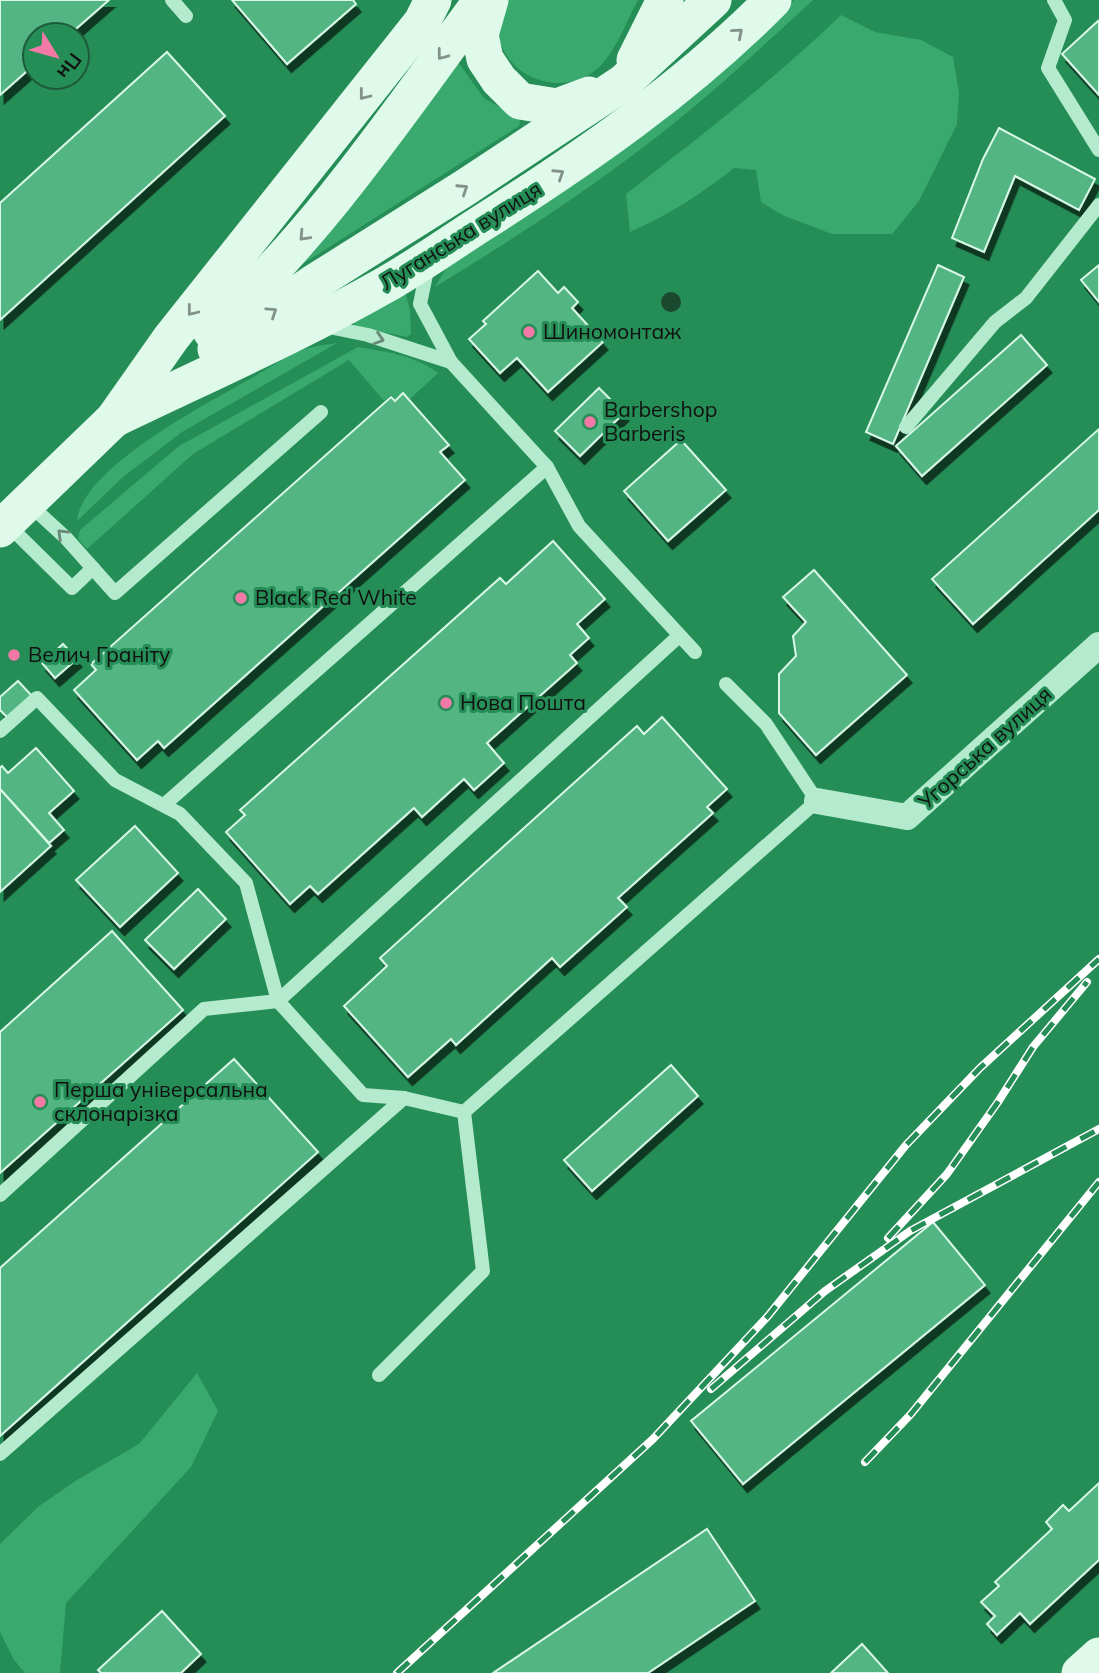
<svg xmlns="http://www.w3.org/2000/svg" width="1099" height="1673" font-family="Mulish,sans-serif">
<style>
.green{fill:#3aa96d}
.building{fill:#52b581;stroke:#d9f8e7;stroke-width:2;filter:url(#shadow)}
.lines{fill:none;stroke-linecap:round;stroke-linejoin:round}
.lane{stroke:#b4eacd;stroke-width:14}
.street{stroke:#b4eacd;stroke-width:26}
.secondary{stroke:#dff9eb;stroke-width:37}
.rail-casing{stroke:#fff;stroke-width:8}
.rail{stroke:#258d56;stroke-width:5;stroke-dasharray:16;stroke-linecap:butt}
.tree{fill:#1a4930}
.oneway{stroke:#829189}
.oneway2{stroke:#6b8878}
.poi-dot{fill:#f479a7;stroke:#258d56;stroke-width:2.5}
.labels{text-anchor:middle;stroke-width:6;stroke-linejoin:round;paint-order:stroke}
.street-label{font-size:21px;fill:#111;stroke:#258d56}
.poi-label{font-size:21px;fill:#111;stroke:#258d56;text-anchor:start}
</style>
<defs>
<filter id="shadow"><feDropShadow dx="4.5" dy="8" stdDeviation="0" flood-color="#0009"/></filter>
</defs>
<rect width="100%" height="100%" fill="#258d56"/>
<g class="green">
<path d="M502 0H638C626 22 616 52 597 69 566 95 518 83 502 47 495 32 499 16 502 0Z"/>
<path d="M794 0H813C767 42 722 85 673 124 598 184 517 237 435 287L448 265 706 81Z"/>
<path d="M841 15 875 32 921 40 953 57 959 93 957 124 919 201 892 234H832L782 215 761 202 756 170 734 168C700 195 670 214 630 232L626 194C699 137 774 80 841 15Z"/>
<polygon points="458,62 484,98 520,119 519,126 301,265"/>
<polygon points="405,291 410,311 411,334 407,337 354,326 354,322"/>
<path d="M337 343 182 432 123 477 77 521C82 468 205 405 248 380 265 371 282 358 300 351 311 346 325 345 337 343Z"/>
<path d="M358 347C387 352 414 355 438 373L410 399 403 392 395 399 391 395 384 401 349 360 193 454 87 549 78 539 80 530 179 446Z"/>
<polygon points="197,1373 218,1411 191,1467 66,1603 60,1673 25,1673 14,1660 0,1632 0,1544 39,1506 77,1480 139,1444"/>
</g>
<g class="building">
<polygon points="0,0 109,0 69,35 35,35 35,64 0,95"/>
<polygon points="232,0 353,0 356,4 287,64"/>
<polygon points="1098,21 1099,23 1099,95 1062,54"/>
<polygon points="167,52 225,116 0,320 0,203"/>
<polygon points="999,128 1095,179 1079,210 1015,176 984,252 952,238 983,159"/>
<polygon points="938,265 964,277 893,444 866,432"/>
<polygon points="1099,265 1099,302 1081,280"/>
<polygon points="538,271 558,293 564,287 578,302 572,308 603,342 548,392 517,358 500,373 469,339 486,324 483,321"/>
<polygon points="1021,335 1047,365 922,476 896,446"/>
<polygon points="599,388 624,413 580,456 555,431"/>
<polygon points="403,393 449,445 440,452 465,480 164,748 158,741 137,760 74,690 96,670 91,664 391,397 395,401"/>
<polygon points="1099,429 1099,510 973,624 932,579"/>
<polygon points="681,440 726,490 668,541 624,491"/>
<polygon points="553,541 605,599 577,624 589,638 570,655 577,663 487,743 504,763 474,790 464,779 422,817 414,808 318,894 310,886 290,904 226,832 245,815 240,810 500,578 506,584"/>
<polygon points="814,570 907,675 816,755 779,713 779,674 796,656 793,636 806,622 783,597"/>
<polygon points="63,644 77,659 55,678 42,663"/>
<polygon points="18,681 32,696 8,718 0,710 0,697"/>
<polygon points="662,717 727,789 707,807 713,813 618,898 627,907 560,967 552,958 456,1045 451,1039 408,1077 344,1006 387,966 380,958 637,726 644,734"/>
<polygon points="36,748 74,791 49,813 64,830 49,843 0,789 0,768 2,766 8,773"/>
<polygon points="0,789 51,846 0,892"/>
<polygon points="135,826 178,873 120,927 76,880"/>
<polygon points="198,889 226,919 174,969 145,940"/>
<polygon points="112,931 183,1010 0,1173 0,1032"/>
<polygon points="234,1059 318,1152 0,1436 0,1268"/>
<polygon points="671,1065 698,1096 592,1191 564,1160"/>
<polygon points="933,1222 985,1285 743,1484 691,1421"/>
<polygon points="1099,1483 1099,1560 1030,1624 1020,1613 997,1635 987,1624 995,1616 981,1602 999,1586 995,1582 1052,1529 1046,1522 1063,1505 1069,1511"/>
<polygon points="707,1529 755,1601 648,1673 493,1673"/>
<polygon points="162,1611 201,1654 181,1673 101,1673 98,1670"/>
<polygon points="862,1644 888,1673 831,1673"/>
</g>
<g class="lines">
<g class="lane">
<polyline points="172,0 186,16"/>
<polyline points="1054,0 1065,20 1048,68 1099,150"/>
<polyline points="428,265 420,304 451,362 547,467 579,526 695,652"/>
<polyline points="324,326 368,335 451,362"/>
<polyline points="906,427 995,322 1026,298 1099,205"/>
<polyline points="29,504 66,538 115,593 321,412"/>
<polyline points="6,523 72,588 93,568"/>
<polyline points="0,731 37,698 115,780 180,814 246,883 278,1001 363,1095 404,1098 464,1112"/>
<polyline points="164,805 547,467"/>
<polyline points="0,1195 204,1009 278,1001 679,636"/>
<polyline points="379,1375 483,1271 464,1112 817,801 766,724 726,684"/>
<polyline points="0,1454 404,1098"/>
</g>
<polyline class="street" points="817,801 907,817 1099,645"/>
<g class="secondary">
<polyline points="490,0 480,35 485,59 499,80 520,101 557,107 589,95"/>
<polyline points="635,60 665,0"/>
<path d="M211 331C319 232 396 117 482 0"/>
<polyline points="216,349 312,284 466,187 623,83 713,0"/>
<path d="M114 419C205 375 297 335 385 285 417 267 448 245 479 225 583 159 686 88 773 0"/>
<polyline points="0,529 114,419 171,338 422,22 433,0"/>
<polyline points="1080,1673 1099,1656"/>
</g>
<defs>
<g id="rail">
<polyline points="888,1238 947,1174 998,1102 1033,1047 1087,982"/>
<polyline points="711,1389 825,1291 910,1231 1099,1129"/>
<polyline points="865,1462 911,1414 1099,1182"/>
<polyline points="397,1673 653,1439 768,1316 906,1145 980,1068 1099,959"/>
</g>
</defs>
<use href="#rail" class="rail-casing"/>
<use href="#rail" class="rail"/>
</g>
<circle class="tree" cx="671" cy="302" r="10"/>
<defs><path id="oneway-chevron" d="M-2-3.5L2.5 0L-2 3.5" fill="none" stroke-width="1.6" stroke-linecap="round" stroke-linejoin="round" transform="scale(1.75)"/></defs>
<g class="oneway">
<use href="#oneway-chevron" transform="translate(738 33) rotate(-41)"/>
<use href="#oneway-chevron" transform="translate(442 55) rotate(127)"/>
<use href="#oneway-chevron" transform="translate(364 95) rotate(128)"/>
<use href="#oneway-chevron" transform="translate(559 174) rotate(-33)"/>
<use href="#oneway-chevron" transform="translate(463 189) rotate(-33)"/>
<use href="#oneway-chevron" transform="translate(304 236) rotate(133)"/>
<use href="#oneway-chevron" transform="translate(192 311) rotate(128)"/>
<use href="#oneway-chevron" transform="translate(272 312) rotate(-34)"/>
</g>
<g class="oneway2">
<use href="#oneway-chevron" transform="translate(379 339) rotate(18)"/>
<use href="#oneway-chevron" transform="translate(62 534) rotate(-136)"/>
</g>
<g class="poi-dot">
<circle cx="529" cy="332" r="7"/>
<circle cx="590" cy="422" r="7"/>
<circle cx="241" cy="598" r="7"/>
<circle cx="14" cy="655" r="7"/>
<circle cx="446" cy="703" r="7"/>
<circle cx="40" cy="1102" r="7"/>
</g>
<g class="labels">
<g class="street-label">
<text transform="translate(461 236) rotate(-32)" y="7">Луганська вулиця</text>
<text transform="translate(985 748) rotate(-42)" y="7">Угорська вулиця</text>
</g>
<g class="poi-label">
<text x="543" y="339">Шиномонтаж</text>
<text x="604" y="417">Barbershop<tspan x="604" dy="24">Barberis</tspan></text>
<text x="255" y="605">Black Red White</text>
<text x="28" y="662">Велич Граніту</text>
<text x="460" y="710">Нова Пошта</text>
<text x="54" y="1097">Перша універсальна<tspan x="54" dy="24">склонарізка</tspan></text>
</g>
</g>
<g transform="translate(56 56) rotate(127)"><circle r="33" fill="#258d56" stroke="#1d5b3a" stroke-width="2"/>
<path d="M0-5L12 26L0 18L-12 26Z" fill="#f479a7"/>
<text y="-10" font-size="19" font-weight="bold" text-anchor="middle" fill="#111111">Пн</text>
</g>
</svg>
